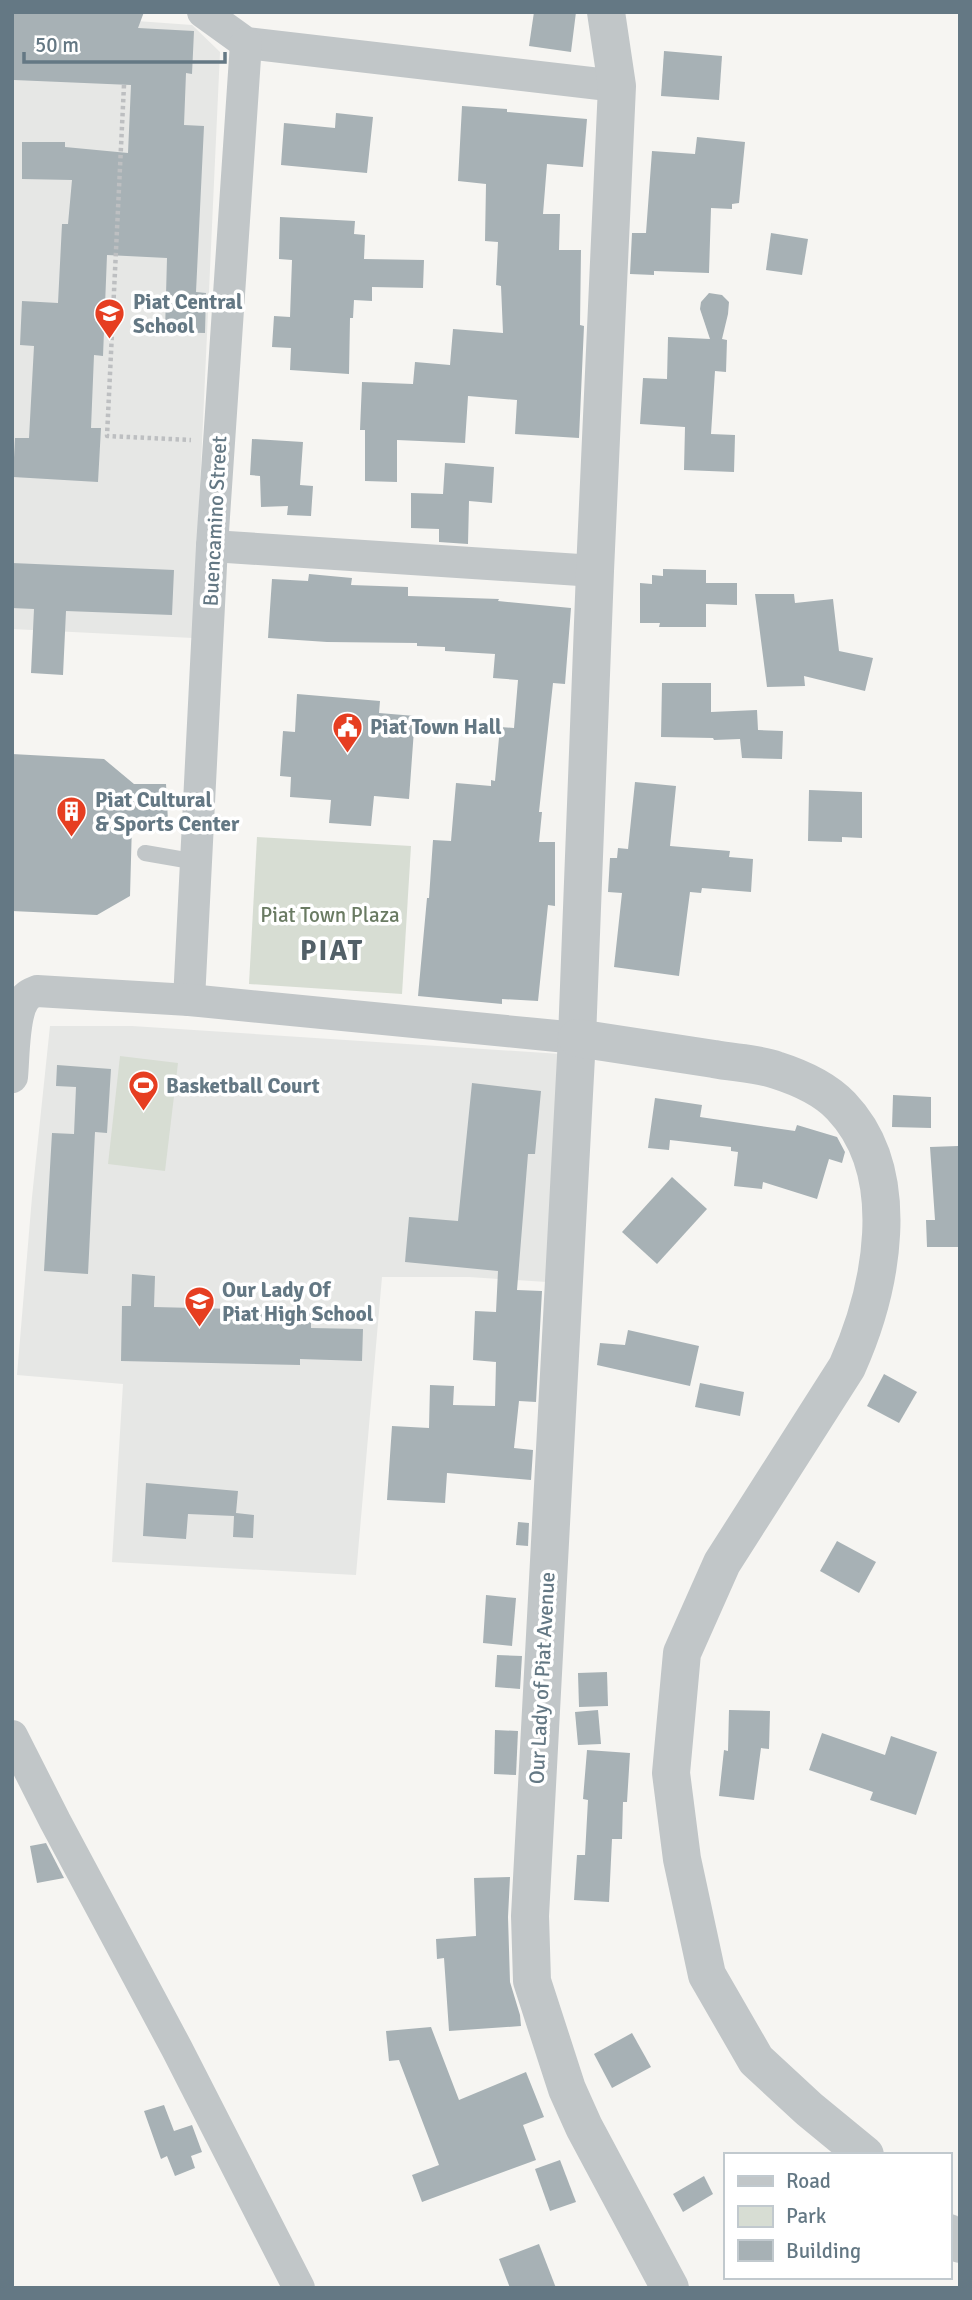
<svg xmlns="http://www.w3.org/2000/svg" width="972" height="2300" font-family="Signika,sans-serif">
<style>
.built{fill:#e6e7e5}
.green{fill:#d7ddd3}
.building{fill:#a7b1b5}
.lines{fill:none;stroke-linecap:round;stroke-linejoin:round}
.path{stroke:#bdbfc1;stroke-width:4.5;stroke-dasharray:3.5 3.5;stroke-linecap:butt}
.service{stroke:#c1c6c8;stroke-width:16}
.minor{stroke:#c1c6c8;stroke-width:32}
.tertiary{stroke:#c1c6c8;stroke-width:38}
.labels{text-anchor:middle;stroke-width:7;stroke-linejoin:round;paint-order:stroke}
.poi-label{font-size:21px;font-weight:bold;fill:#647884;stroke:#fff;text-anchor:start}
.street-label{font-size:21px;fill:#647884;stroke:#fff}
.park-label{font-size:21px;fill:#6a7b63;stroke:#fff}
.district-label{font-size:28px;font-weight:bold;letter-spacing:2px;fill:#526068;stroke:#fff}
</style>
<rect width="100%" height="100%" fill="#f6f5f2"/>
<g class="built">
<polygon points="12,12 192,25 220,52 193,638 12,629"/>
<polygon points="50,1026 132,1026 561,1054 547,1282 469,1277 382,1277 356,1575 112,1562 123,1384 17,1375 32,1197"/>
</g>
<g class="green">
<polygon points="257,837 411,846 402,994 249,984"/>
<polygon points="120,1056 178,1063 165,1171 108,1164"/>
</g>
<g class="building">
<polygon points="12,12 144,12 138,28 194,31 192,74 186,73 184,125 204,126 196,292 206,293 205,333 165,332 167,258 107,255 103,356 94,355 91,428 101,428 98,482 13,477 15,438 29,438 34,346 20,345 22,301 58,303 62,224 68,224 72,180 22,179 22,142 65,142 65,147 128,153 131,85 14,80"/>
<polygon points="534,12 576,12 571,52 529,46"/>
<polygon points="664,51 722,56 719,100 661,96"/>
<polygon points="462,106 507,109 507,112 587,119 583,167 547,164 543,214 560,214 559,250 581,250 580,325 584,326 579,438 515,434 517,400 468,396 465,443 397,440 397,482 365,481 365,430 360,430 362,382 413,384 415,362 450,365 453,329 503,333 501,286 496,285 498,242 485,241 486,184 458,181"/>
<polygon points="336,113 373,117 367,173 281,165 284,123 335,128"/>
<polygon points="697,137 745,142 739,203 732,204 732,209 711,208 709,273 654,271 654,275 630,274 632,233 646,233 652,151 695,154"/>
<polygon points="280,217 355,221 354,234 365,235 364,259 424,260 423,288 372,287 372,301 354,300 353,318 350,318 349,374 290,370 291,348 272,347 274,316 290,317 292,260 279,259"/>
<polygon points="771,233 808,239 802,275 766,270"/>
<polygon points="709,293 722,295 729,302 728,314 722,339 727,340 726,372 715,371 711,434 735,435 734,472 684,470 685,427 640,424 643,378 667,379 668,337 710,339 700,309 701,302"/>
<polygon points="252,439 303,442 300,485 313,486 311,516 287,515 288,506 261,507 260,476 250,475"/>
<polygon points="445,463 494,467 492,503 469,501 468,544 439,542 439,529 411,528 411,493 443,494"/>
<polygon points="12,563 174,570 172,615 66,611 63,675 31,673 34,609 12,608"/>
<polygon points="663,569 706,570 706,583 737,583 737,605 706,604 706,627 659,627 660,623 640,623 640,583 652,584 652,575 663,576"/>
<polygon points="309,574 352,578 351,585 408,587 408,596 499,599 498,601 571,608 565,684 553,683 539,812 542,812 539,842 555,842 555,906 548,905 538,1001 502,999 502,1004 418,996 427,898 429,898 433,840 451,841 456,783 491,786 491,780 495,781 500,727 514,728 518,680 493,678 495,654 445,651 445,647 417,646 417,643 327,642 268,638 272,579 308,581"/>
<polygon points="755,594 794,594 795,603 833,599 839,651 873,658 865,691 804,676 805,686 767,687"/>
<polygon points="662,683 711,683 711,712 757,710 758,730 783,731 782,759 742,758 740,739 714,740 713,738 661,737"/>
<polygon points="297,694 380,701 379,713 415,716 409,799 374,796 371,826 329,823 331,800 290,797 291,777 280,776 283,731 295,732"/>
<polygon points="12,754 104,759 134,784 166,784 168,821 132,823 130,896 97,915 12,911"/>
<polygon points="635,782 676,786 670,846 730,851 729,857 753,859 751,892 702,888 701,893 690,892 679,976 614,967 622,893 608,892 610,858 617,858 618,848 628,849"/>
<polygon points="809,790 862,792 862,838 842,837 842,842 808,841"/>
<polygon points="57,1065 111,1069 107,1133 95,1132 88,1274 44,1271 52,1133 74,1134 76,1087 56,1086"/>
<polygon points="472,1083 541,1091 535,1154 528,1154 517,1290 542,1291 536,1402 519,1401 514,1448 533,1450 531,1480 447,1473 445,1503 387,1500 392,1426 429,1428 430,1385 454,1386 453,1405 495,1406 496,1362 473,1360 475,1311 496,1312 498,1271 405,1262 409,1217 458,1221"/>
<polygon points="893,1095 931,1097 931,1128 892,1127"/>
<polygon points="655,1098 702,1105 700,1117 795,1131 797,1125 837,1137 845,1152 842,1163 829,1159 817,1199 763,1182 762,1189 734,1186 738,1152 731,1151 731,1147 670,1140 669,1150 648,1148"/>
<polygon points="958,1146 960,1247 927,1247 926,1220 935,1220 930,1147"/>
<polygon points="672,1177 707,1209 657,1264 622,1232"/>
<polygon points="132,1274 155,1276 154,1307 311,1311 311,1328 363,1329 362,1361 300,1359 300,1365 121,1361 122,1306 131,1306"/>
<polygon points="628,1330 699,1346 690,1386 597,1365 600,1343 625,1345"/>
<polygon points="884,1374 917,1392 899,1423 867,1406"/>
<polygon points="700,1383 744,1392 740,1416 695,1407"/>
<polygon points="146,1483 238,1491 236,1513 254,1515 253,1538 233,1537 234,1516 188,1514 186,1539 143,1536"/>
<polygon points="518,1522 529,1523 528,1546 516,1545"/>
<polygon points="837,1541 876,1562 859,1593 820,1571"/>
<polygon points="486,1595 516,1598 512,1646 483,1643"/>
<polygon points="497,1655 522,1656 520,1689 495,1687"/>
<polygon points="607,1672 608,1706 579,1707 578,1673"/>
<polygon points="598,1710 601,1744 578,1745 575,1712"/>
<polygon points="729,1710 770,1711 769,1749 761,1748 754,1800 719,1796 724,1750 728,1751"/>
<polygon points="495,1730 518,1731 516,1775 494,1774"/>
<polygon points="822,1733 885,1755 891,1736 937,1752 916,1815 870,1800 873,1792 809,1770"/>
<polygon points="587,1750 630,1753 627,1802 623,1802 622,1839 612,1839 609,1902 574,1900 577,1855 585,1855 588,1800 583,1799"/>
<polygon points="46,1843 64,1878 37,1883 30,1846"/>
<polygon points="510,1877 508,1917 510,1982 520,2015 521,2026 449,2031 444,1958 437,1959 436,1939 476,1936 474,1878"/>
<polygon points="431,2027 459,2100 526,2072 544,2117 523,2125 536,2160 422,2202 412,2175 439,2165 399,2060 389,2061 386,2031"/>
<polygon points="632,2033 651,2067 612,2088 594,2054"/>
<polygon points="164,2105 174,2131 192,2125 202,2152 191,2156 195,2168 175,2176 167,2156 161,2159 144,2111"/>
<polygon points="560,2160 576,2202 550,2211 535,2169"/>
<polygon points="704,2176 713,2194 683,2212 673,2194"/>
<polygon points="539,2244 556,2288 510,2288 499,2259"/>
</g>
<g class="lines">
<polyline class="path" points="124,85 107,436 191,440"/>
<polyline class="service" points="145,853 197,862"/>
<g class="minor">
<polyline points="203,12 246,43 617,86"/>
<polyline points="212,546 595,571"/>
<polyline points="189,1000 212,546 246,43"/>
<path d="M12 1077C14 1057 13 1016 24 1000 27 995 32 993 37 991L189 1000 577 1038"/>
<polyline points="12,1736 55,1821 177,2049 299,2288"/>
</g>
<g class="tertiary">
<polyline points="606,12 617,86 595,571 577,1038 530,1916 532,1981 567,2089 584,2127 670,2288"/>
<path d="M577 1038C623 1045 668 1052 714 1059 734 1063 757 1063 776 1070 798 1077 825 1089 841 1106 906 1174 881 1291 847 1367L722 1563 682 1653 671 1773 682 1859 707 1975 756 2060 809 2109 865 2155"/>
<polyline points="949,2233 960,2244"/>
</g>
</g>
<defs>
<symbol id="school-pin" viewBox="-11 -11 22 30"><path d="M0 17L-7.5 6A9.5 9.5 0 1 1 7.5 6Z" fill="#e63e21" stroke="#fff"/><path d="M0-5L7-2L0 1L-7-2ZM-4 1L0 2.5L4 1V4Q0 6-4 4Z" fill="#fff"/></symbol>
<symbol id="civic-pin" viewBox="-11 -11 22 30"><path d="M0 17L-7.5 6A9.5 9.5 0 1 1 7.5 6Z" fill="#e63e21" stroke="#fff"/><path d="M-.6-6.5H3V-4.5H.6V-3L4-1V1h2V6H-6V1h2V-1L-.6-3ZM-1.2 2.5V6h2.4V2.5Z" fill="#fff"/></symbol>
<symbol id="building-pin" viewBox="-11 -11 22 30"><path d="M0 17L-7.5 6A9.5 9.5 0 1 1 7.5 6Z" fill="#e63e21" stroke="#fff"/><path d="M-4-6H4V6H1V3H-1V6H-4ZM-2.5-4.3h1.7v1.8h-1.7ZM.8-4.3h1.7v1.8H.8ZM-2.5-1h1.7V.8h-1.7ZM.8-1h1.7V.8H.8Z" fill="#fff"/></symbol>
<symbol id="stadium-pin" viewBox="-11 -11 22 30"><path d="M0 17L-7.5 6A9.5 9.5 0 1 1 7.5 6Z" fill="#e63e21" stroke="#fff"/><path d="M0-5a6.5 5 0 1 0 0 10a6.5 5 0 1 0 0-10ZM-3.5-1.8h7v3.6h-7Z" fill="#fff"/></symbol>
</defs>
<g fill-rule="evenodd">
<use href="#school-pin" x="92" y="296" width="35" height="47"/>
<use href="#civic-pin" x="330" y="710" width="35" height="47"/>
<use href="#building-pin" x="54" y="794" width="35" height="47"/>
<use href="#stadium-pin" x="126" y="1068" width="35" height="47"/>
<use href="#school-pin" x="182" y="1284" width="35" height="47"/>
</g>
<g class="labels">
<g class="poi-label">
<text x="133" y="309">Piat Central<tspan x="133" dy="24">School</tspan></text>
<text x="370" y="734">Piat Town Hall</text>
<text x="95" y="807">Piat Cultural<tspan x="95" dy="24">&amp; Sports Center</tspan></text>
<text x="166" y="1093">Basketball Court</text>
<text x="222" y="1297">Our Lady Of<tspan x="222" dy="24">Piat High School</tspan></text>
</g>
<g class="street-label">
<text transform="translate(215 521) rotate(-87)" y="7">Buencamino Street</text>
<text transform="translate(542 1678) rotate(-87)" y="7">Our Lady of Piat Avenue</text>
</g>
<g class="park-label">
<text x="330" y="922">Piat Town Plaza</text>
</g>
<g class="district-label">
<text x="332" y="960">PIAT</text>
</g>
</g>
<rect width="972" height="2300" fill="none" stroke="#647884" stroke-width="28"/>
<rect x="724" y="2153" width="228" height="126" fill="#ffffff" stroke="#c1c9ce" stroke-width="2"/>
<rect x="738" y="2176" width="35" height="10" fill="#c1c6c8" stroke="#c1c9ce" stroke-width="2"/>
<text x="786" y="2188" font-size="21" fill="#647884">Road</text>
<rect x="738" y="2206" width="35" height="21" fill="#d7ddd3" stroke="#c1c9ce" stroke-width="2"/>
<text x="786" y="2223" font-size="21" fill="#647884">Park</text>
<rect x="738" y="2240" width="35" height="21" fill="#a7b1b5" stroke="#c1c9ce" stroke-width="2"/>
<text x="786" y="2258" font-size="21" fill="#647884">Building</text>
<path d="M24 52v10h201v-10" fill="none" stroke="#647884" stroke-width="3.5"/>
<text x="35" y="52" font-size="21" fill="#647884" stroke="#ffffff" stroke-width="5" paint-order="stroke">50 m</text>
</svg>
